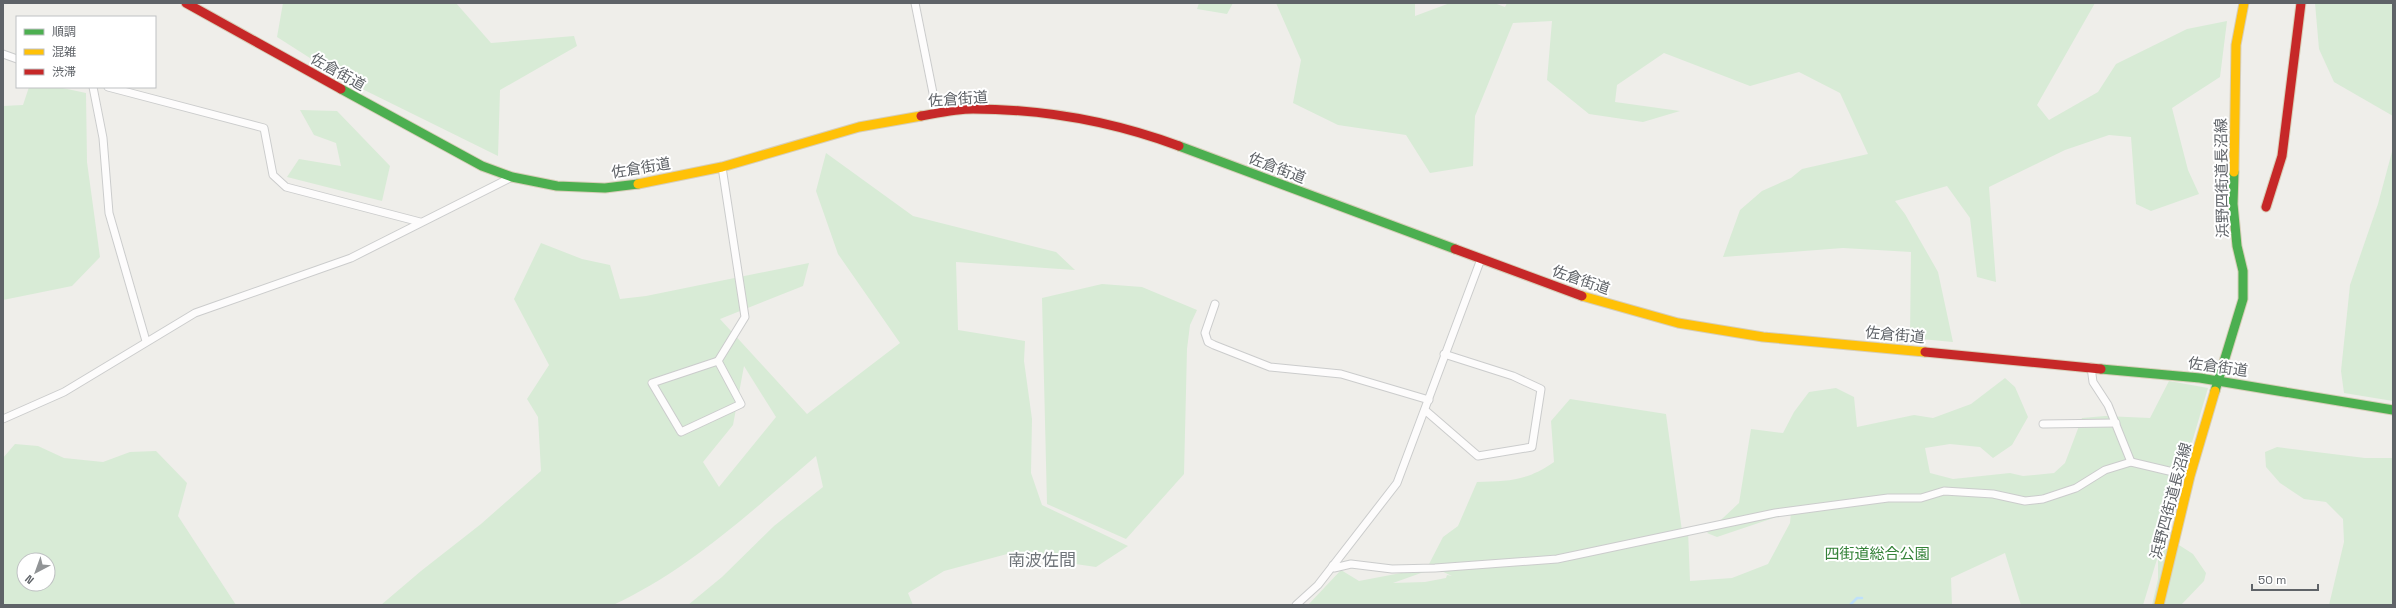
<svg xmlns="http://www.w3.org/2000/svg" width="2396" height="608" font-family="'Space Grotesk','Noto Sans JP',sans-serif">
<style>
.green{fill:#d8ebd6;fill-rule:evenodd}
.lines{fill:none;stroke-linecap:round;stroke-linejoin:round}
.stream{stroke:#bfe0f9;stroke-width:2.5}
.street-casing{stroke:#cbcccc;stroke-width:9}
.fast-casing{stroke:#d7ceb8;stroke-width:11}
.slow-casing{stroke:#d7ceb8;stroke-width:11}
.jam-casing{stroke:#d7ceb8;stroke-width:11}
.street{stroke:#fdfcfc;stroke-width:7}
.fast{stroke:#4caf50;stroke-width:9}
.slow{stroke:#ffc107;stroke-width:9}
.jam{stroke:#c62828;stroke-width:9}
.labels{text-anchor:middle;stroke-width:4;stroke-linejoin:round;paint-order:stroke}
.street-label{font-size:15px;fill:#5f6368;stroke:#fff}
.park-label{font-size:15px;fill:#348238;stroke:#fff}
.quarter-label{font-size:17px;fill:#70757a;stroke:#fff}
</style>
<rect width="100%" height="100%" fill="#efeeea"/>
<g class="green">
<polygon points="283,3 456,3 491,43 574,36 577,46 500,90 498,156 346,81 277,37"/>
<polygon points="1199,3 1233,3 1227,14 1197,9"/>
<polygon points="1276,3 1415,3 1415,16 1450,3 1494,3 1505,7 1507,3 2095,3 2037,105 2049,120 2098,92 2116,64 2187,29 2227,21 2220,77 2172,108 2188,170 2199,194 2151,211 2136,204 2131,137 2109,135 2065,150 1989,187 1996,282 1977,277 1970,218 1947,186 1895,201 1905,214 1938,272 1953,342 1910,338 1911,252 1843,248 1723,257 1740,210 1762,191 1791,178 1802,169 1868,154 1840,93 1799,72 1750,86 1664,53 1617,85 1615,102 1680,111 1643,122 1589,114 1547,80 1552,21 1513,23 1475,116 1473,166 1430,173 1406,135 1338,125 1293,103 1301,60"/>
<polygon points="2315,3 2393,3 2393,116 2334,82 2319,49"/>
<polygon points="29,87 58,87 86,93 87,162 100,257 72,286 3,300 3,106 23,105"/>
<polygon points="300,110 337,111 390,166 382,201 287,177 299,159 341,166 336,143 314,135"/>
<polygon points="2393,148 2393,401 2344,393 2341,371 2350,285 2378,204"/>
<path d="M826 153 913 216 1056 252 1075 270 956 262 958 330 1025 341 1024 361 1032 419 1031 473 1042 505 1128 546 1096 567 1007 554 944 571 908 593 913 605H688L722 577 774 526 823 487 816 456C753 510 689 570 613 605H381L421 571 481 524 541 471 538 417 527 399 549 365 514 299 541 243 582 259 610 265 620 299 646 296 809 263 803 286 720 319 807 414 900 343 838 254 816 191ZM744 366 776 417 719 487 703 462 733 425Z"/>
<polygon points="1102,284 1142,287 1197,310 1190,325 1187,349 1184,474 1126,539 1047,504 1042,298"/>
<path d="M2005 378 2015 387 2028 417 2012 445 1993 458 1980 447 1950 444 1925 448 1930 473 1953 479 2010 473 2023 476 2054 473 2065 463 2082 418 2105 416 2150 418 2169 381 2208 388 2159 554 2167 548 2179 545 2193 554 2206 573 2204 581 2181 605H2152L2158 579V556L2143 605H2021L2005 553 1951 578 1952 605H1308L1341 570 1359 581 1427 568 1443 537 1458 526 1477 482C1509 481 1527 481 1554 462L1551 421 1570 399 1666 414 1682 531 1688 530 1690 581 1732 578 1768 564 1790 523 1791 512 1717 537 1707 533 1739 503 1751 429 1783 433 1794 412 1809 392 1836 388 1854 397 1857 427 1914 415 1933 418 1971 404ZM1435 568 1452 576 1447 575 1446 578 1425 582 1393 583Z"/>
<path d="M15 444 38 446 64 458 103 462 130 452 156 451 187 483 178 516 236 605H3V458ZM24 560H48V584H24Z"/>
<polygon points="2277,447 2365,458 2393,458 2393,605 2329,605 2344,542 2343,519 2326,502 2304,499 2280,483 2266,467 2265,452"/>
</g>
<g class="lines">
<polyline class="stream" points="1850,605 1857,598 1862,598"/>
<defs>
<g id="street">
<polyline points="915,3 937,113"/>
<polyline points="3,54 17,59"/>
<polyline points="93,87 103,138 109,213 146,341"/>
<polyline points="108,87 264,128 273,175 286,187 420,222"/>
<polyline points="1215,304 1205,333 1208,342 1214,345 1270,367 1341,374 1429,400"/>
<polygon points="718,361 741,404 681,432 652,383"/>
<polyline points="718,361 745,317 722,167"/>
<polyline points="2091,367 2093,382 2108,405 2131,462"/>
<polyline points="1426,411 1478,456 1532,447 1541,389 1513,376 1444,354"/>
<polyline points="3,419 64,392 195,313 351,258 512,177"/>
<polyline points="2043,424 2116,423"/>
<polyline points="1333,565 1334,568 1351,564 1392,569 1435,568 1557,559 1775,513 1888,498 1921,498 1944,491 1993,494 2025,501 2043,499 2076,488 2105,470 2131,462 2190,476"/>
<polyline points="1296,605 1318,585 1397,483 1481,259"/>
</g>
<g id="fast">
<polyline points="341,89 482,166 512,177 557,186 605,188 638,184"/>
<polyline points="1179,146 1455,249"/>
<polyline points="2101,369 2200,378 2393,410"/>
<polyline points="2215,391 2243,299 2243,271 2237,246 2233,204 2234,172"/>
</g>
<g id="slow">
<polyline points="2234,172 2236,45 2244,3"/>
<polyline points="638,184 722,167 859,127 921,116"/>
<polyline points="1582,296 1678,323 1763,337 1925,352"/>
<polyline points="2159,605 2190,476 2215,391"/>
</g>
<g id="jam">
<polyline points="186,3 341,89"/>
<path d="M921 116C938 113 956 109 973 109 1042 109 1114 122 1179 146"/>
<polyline points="2266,207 2282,156 2301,3"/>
<polyline points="1455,249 1582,296"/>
<polyline points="1925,352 2101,369"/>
</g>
</defs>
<use href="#street" class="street-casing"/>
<use href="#fast" class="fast-casing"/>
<use href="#slow" class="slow-casing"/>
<use href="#jam" class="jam-casing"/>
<use href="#street" class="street"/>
<use href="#fast" class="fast"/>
<use href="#slow" class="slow"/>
<use href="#jam" class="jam"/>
</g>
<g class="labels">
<g class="street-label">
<text transform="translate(338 72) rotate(29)" y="5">佐倉街道</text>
<text transform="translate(958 99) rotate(-4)" y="5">佐倉街道</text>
<text transform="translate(641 168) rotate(-9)" y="5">佐倉街道</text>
<text transform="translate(1277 168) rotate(21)" y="5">佐倉街道</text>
<text transform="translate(2222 178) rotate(-91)" y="5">浜野四街道長沼線</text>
<text transform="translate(1581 280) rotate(19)" y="5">佐倉街道</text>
<text transform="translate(1895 335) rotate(5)" y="5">佐倉街道</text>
<text transform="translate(2218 367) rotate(8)" y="5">佐倉街道</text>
<text transform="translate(2171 501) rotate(-75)" y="5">浜野四街道長沼線</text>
</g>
<g class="park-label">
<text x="1877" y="559">四街道総合公園</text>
</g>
<g class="quarter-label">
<text x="1042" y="566">南波佐間</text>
</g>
</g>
<rect width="2396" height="608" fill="none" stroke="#5f6368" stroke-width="8"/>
<rect x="16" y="16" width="140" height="72" fill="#ffffff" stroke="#bfc1c3"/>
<rect x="24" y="29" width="20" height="6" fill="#4caf50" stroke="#bfc1c3"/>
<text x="52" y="36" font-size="12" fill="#5f6368">順調</text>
<rect x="24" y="49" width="20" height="6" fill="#ffc107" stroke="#bfc1c3"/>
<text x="52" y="56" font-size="12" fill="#5f6368">混雑</text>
<rect x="24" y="69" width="20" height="6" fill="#c62828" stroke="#bfc1c3"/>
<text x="52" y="76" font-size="12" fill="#5f6368">渋滞</text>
<g transform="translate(36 572) rotate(221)"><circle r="19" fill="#ffffff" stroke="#bfc1c3"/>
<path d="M0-3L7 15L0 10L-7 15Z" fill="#919496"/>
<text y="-6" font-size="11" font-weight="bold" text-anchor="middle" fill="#5f6368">N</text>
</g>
<path d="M2252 584v6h66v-6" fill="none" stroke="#5f6368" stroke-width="2"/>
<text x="2258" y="584" font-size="12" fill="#5f6368" stroke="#ffffff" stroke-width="3" paint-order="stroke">50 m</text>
</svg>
